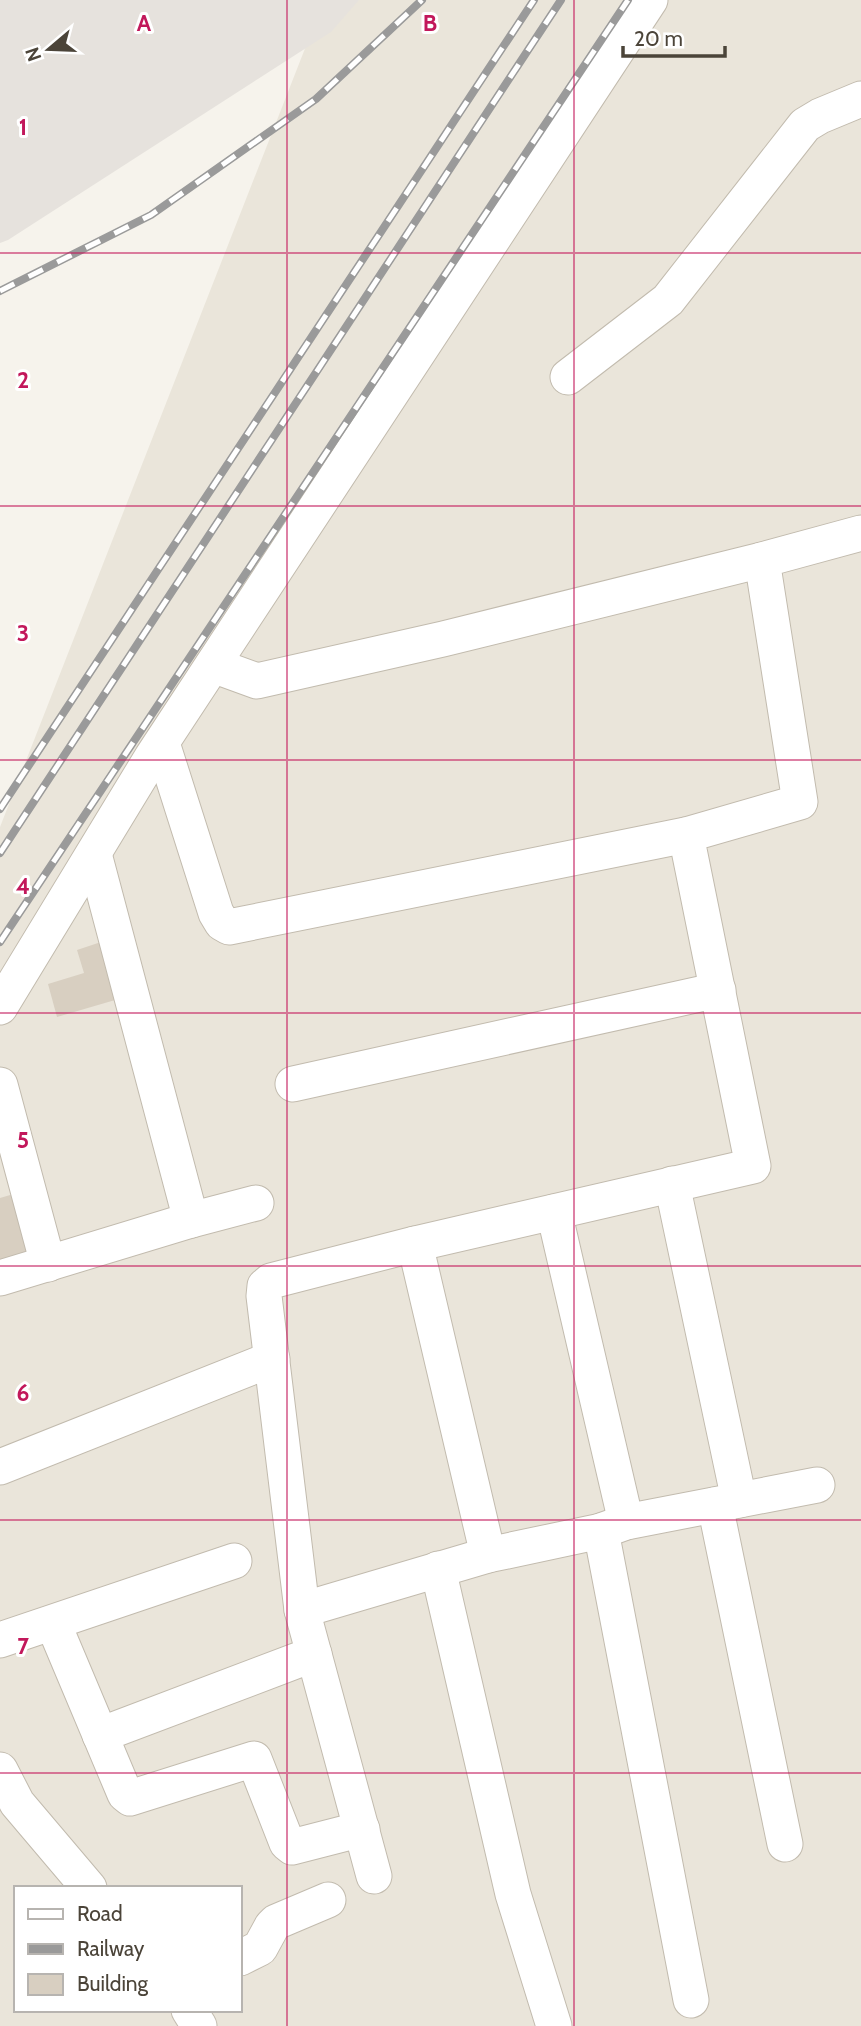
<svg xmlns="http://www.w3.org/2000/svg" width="861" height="2026" font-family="Cabin,sans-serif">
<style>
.residential{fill:#eae5da;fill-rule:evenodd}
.industrial{fill:#e6e2dd}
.building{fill:#d8cfc1}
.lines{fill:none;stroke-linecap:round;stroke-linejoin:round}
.minor-casing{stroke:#c2bbae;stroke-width:37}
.minor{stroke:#fff;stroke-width:35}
.rail-casing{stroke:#9a9a9a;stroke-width:8}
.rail{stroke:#fff;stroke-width:5;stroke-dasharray:16;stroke-linecap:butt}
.grid{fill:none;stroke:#c2185b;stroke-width:2;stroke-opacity:0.55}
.grid-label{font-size:23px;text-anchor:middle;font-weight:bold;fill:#c2185b;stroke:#fff;stroke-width:6;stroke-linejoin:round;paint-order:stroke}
</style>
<rect width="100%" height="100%" fill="#f6f3ec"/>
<path class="residential" d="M324 0H861V2026H0V827ZM16 1888H240V2010H16Z"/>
<polygon class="industrial" points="0,0 359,0 331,32 8,240 0,243"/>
<g class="building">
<polygon points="104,941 122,998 57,1017 48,984 84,973 77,950"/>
<polygon points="17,1193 36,1256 0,1266 0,1198"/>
</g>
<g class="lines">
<defs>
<g id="minor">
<polyline points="568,377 668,300 805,125 820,116 861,99"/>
<polyline points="213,665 257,681 443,639 762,560"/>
<polyline points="162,743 216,913 222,923 229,927 686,835"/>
<polyline points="94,854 191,1220"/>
<polyline points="0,1007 152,757 650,0"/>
<polyline points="293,1084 718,990"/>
<polyline points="0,1085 48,1264"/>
<polyline points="672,1184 739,1500"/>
<polyline points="554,1212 626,1522"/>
<polyline points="415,1244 488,1555"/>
<polyline points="0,1278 191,1220 256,1203"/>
<polyline points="0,1467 272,1359"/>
<polyline points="715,1505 785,1844"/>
<polyline points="601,1531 691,2000"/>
<polyline points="438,1569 513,1894 554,2026"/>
<polyline points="302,1610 488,1555 601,1531 626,1522 817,1485"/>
<polyline points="53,1623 125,1794 130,1798 254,1759 287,1843 292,1847 362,1829"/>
<polyline points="0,1640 234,1561"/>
<polyline points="100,1735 314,1654"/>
<polyline points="0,1770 17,1803 89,1888"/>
<polyline points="374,1876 302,1610 264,1296 265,1286 271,1281 415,1244 753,1166 686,835 800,802 762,560 861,533"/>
<polyline points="240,1958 260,1948 272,1926 276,1922 328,1900"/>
<polyline points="189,2010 199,2026"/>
</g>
</defs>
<use href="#minor" class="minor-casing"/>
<use href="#minor" class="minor"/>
<defs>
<g id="rail">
<polyline points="0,291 151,215 316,99 422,0"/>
<polyline points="0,809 534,0"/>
<polyline points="0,853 561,0"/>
<polyline points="0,942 628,0"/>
</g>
</defs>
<use href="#rail" class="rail-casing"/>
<use href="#rail" class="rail"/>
</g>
<path class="grid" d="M287 0V2026M574 0V2026M0 253H861M0 506H861M0 760H861M0 1013H861M0 1266H861M0 1520H861M0 1773H861"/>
<g class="grid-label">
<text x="144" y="31">A</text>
<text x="430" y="31">B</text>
<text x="23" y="135">1</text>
<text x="23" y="388">2</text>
<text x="23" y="641">3</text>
<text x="23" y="894">4</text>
<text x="23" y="1148">5</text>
<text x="23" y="1401">6</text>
<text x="23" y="1654">7</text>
</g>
<rect x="14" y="1886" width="228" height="126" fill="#ffffff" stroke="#b7b4b0" stroke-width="2"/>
<rect x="28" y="1909" width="35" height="10" fill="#ffffff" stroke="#b7b4b0" stroke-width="2"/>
<text x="77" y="1921" font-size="21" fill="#4b4439">Road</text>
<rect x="28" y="1944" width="35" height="10" fill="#9a9a9a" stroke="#b7b4b0" stroke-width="2"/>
<text x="77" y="1956" font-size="21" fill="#4b4439">Railway</text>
<rect x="28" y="1974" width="35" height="21" fill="#d8cfc1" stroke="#b7b4b0" stroke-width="2"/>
<text x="77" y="1991" font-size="21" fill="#4b4439">Building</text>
<g transform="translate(49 49) rotate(251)" stroke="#ffffff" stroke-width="5" paint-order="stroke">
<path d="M0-5L12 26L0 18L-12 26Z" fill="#4b4439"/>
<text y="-10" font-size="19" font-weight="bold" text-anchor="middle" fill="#4b4439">N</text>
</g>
<path d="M623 46v10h102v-10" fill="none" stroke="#4b4439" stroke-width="3.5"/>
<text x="634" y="46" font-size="21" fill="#4b4439" stroke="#ffffff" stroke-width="5" paint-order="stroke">20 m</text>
</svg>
